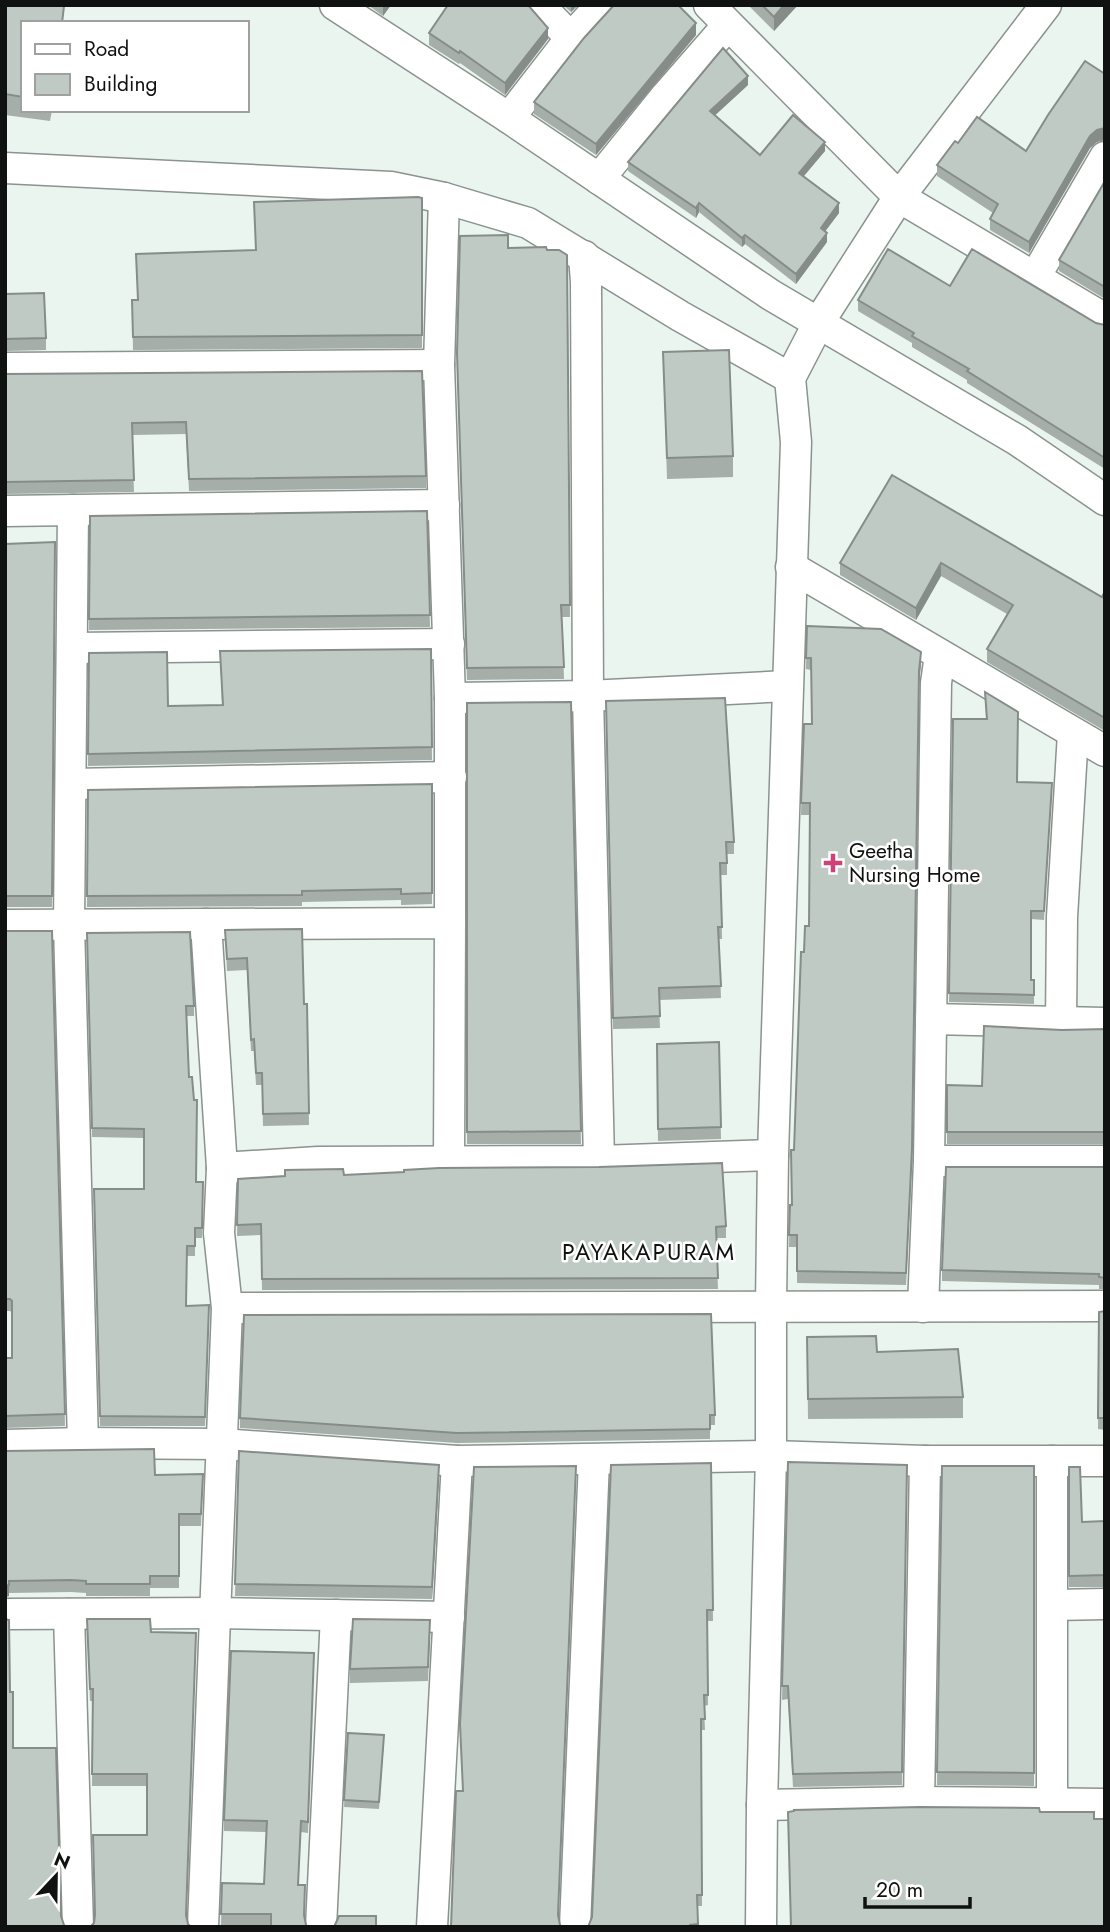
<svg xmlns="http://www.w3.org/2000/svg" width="1110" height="1932" font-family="Jost,sans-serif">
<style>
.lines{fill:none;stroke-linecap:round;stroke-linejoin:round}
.minor-casing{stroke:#8a938e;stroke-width:33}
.minor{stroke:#fff;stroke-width:30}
.wall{fill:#a5aea9}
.shaded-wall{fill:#868d89}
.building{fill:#c0cac4;stroke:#868d89;stroke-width:2}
.poi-dot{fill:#ce4377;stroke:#fff;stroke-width:2.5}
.labels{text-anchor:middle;stroke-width:5;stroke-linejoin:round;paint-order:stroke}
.poi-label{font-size:21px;fill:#0f1210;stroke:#fff;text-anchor:start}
.neighbourhood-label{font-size:23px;letter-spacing:2px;fill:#0f1210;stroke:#fff}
</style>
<rect width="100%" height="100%" fill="#ebf5ef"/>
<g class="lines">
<defs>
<g id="minor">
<polyline points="335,5 509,118 771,295 1017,440 1105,500"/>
<polyline points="539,5 571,38"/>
<polyline points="709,5 899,197 1105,319"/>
<polyline points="509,118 571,38 601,5"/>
<polyline points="5,168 391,187 444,198 528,223 680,316 790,378"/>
<polyline points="599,179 666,96 728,25"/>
<polyline points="444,198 439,365 450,698 450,923"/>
<polyline points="584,256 586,282 588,696 599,1161"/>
<polyline points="1035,277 1105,157"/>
<polyline points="5,368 439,365"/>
<polyline points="73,510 69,925 83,1443"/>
<polyline points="5,511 444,505"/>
<polyline points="791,567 1105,751"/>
<polyline points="73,648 449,644"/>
<polyline points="450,698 588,696 787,686"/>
<polyline points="71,784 451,777"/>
<polyline points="5,925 450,923 449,1162"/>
<polyline points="931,1019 1105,1023"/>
<polyline points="1061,1024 1062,917 1073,733"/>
<polyline points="929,1161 1105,1161"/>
<polyline points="222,1168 318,1162 599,1161 773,1155"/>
<polyline points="923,1307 929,1161 936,683 940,655"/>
<polyline points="227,1308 1105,1306"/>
<polyline points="5,1445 83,1443 222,1444 457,1461 771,1456 925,1461 1105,1461"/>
<polyline points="1052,1461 1052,1804"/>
<polyline points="1053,1605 1105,1604"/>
<polyline points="5,1614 216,1613 449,1617"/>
<polyline points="69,1614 78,1927"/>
<polyline points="919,1802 925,1461"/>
<polyline points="762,1805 919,1802 1105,1804"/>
<polyline points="203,1927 227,1308 219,1233 222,1168 206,924"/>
<polyline points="321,1927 336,1615"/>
<polyline points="432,1927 457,1461"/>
<polyline points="575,1927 594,1460"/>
<polyline points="761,1927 762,1805 771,1456 771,1305 773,1155 796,442 790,378 819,322 899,197 1046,5"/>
</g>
</defs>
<use href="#minor" class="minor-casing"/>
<use href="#minor" class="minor"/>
</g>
<g class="wall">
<polygon points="5,5 64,23 23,23 23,110 52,110 50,121 5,115"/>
<polygon points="368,5 391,5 383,16"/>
<polygon points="447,5 528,5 548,39 505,95 460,63 459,64 429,45 429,33"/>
<polygon points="563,5 578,5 571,12"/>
<polygon points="748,5 798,5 774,31"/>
<polygon points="696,35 596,155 534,114 534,102"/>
<polygon points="1105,74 1105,140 1097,142 1090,148 1029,253 990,230 990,219 993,213 937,176 937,165 958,143 1026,151"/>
<polygon points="748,85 715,115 760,155 825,151 803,176 839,213 825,231 827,242 796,284 745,244 742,247 699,212 696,218 628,171 628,162"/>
<polygon points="1105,181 1105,299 1059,271 1059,260"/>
<polygon points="422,198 422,348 133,350 132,300 137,300 255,250"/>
<polygon points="508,248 547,250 567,255 570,617 562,617 564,679 467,680 457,365"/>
<polygon points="950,286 1105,325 1105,469 967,383 967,380 912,347 912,343 858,311 858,300"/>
<polygon points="5,294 46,338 46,350 5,351"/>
<polygon points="663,352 733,456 733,477 667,479"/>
<polygon points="5,374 426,476 426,488 189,491 186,434 132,435 134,492 5,494"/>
<polygon points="892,475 1102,597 1105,591 1105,731 987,662 987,649 1007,614 941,576 916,620 840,575 840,563"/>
<polygon points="427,511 430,627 89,630 90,516"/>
<polygon points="55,542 52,907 5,907 5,544"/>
<polygon points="807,626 921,664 919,683 906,1285 797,1283 797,1247 789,1247 790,1205 791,1205 804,952 809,926 810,815 801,815 804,724 812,724 811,670 806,669"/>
<polygon points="431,649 432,760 88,766 89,653 168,706 222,705 220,651"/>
<polygon points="985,692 1017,782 1052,783 1044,920 1031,919 1031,980 1034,980 1034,1004 949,1002 953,719 986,719"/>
<polygon points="606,701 734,842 734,854 727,854 727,875 721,875 722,939 719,939 721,998 659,1000 660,1028 613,1029"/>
<polygon points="571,702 581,1144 467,1144 467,703"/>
<polygon points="432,784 432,904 401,905 401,900 302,902 302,906 87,907 88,790"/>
<polygon points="225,930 304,1004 307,1004 309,1125 263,1126 262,1085 256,1085 254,1051 251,1051 247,970 227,971"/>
<polygon points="5,931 52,931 65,1426 5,1428 5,1358 12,1358 12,1313 10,1311 5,1311"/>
<polygon points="87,933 194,1006 194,1016 187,1016 189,1077 196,1182 203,1192 202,1238 195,1238 195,1256 187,1256 186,1306 209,1305 205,1426 100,1426 94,1189 144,1189 144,1138 92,1137"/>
<polygon points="1105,1029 1105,1144 947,1144 947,1085 982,1086 1062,1030"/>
<polygon points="719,1042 721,1139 658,1141 657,1044"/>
<polygon points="1105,1167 1105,1289 1099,1289 1099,1285 942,1281 942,1270"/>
<polygon points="344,1175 726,1226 726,1238 716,1238 718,1289 262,1290 261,1235 237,1236 238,1179"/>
<polygon points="1105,1311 1105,1430 1098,1429 1099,1312"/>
<polygon points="807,1337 877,1352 963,1397 963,1418 808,1419"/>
<polygon points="715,1415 715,1425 710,1425 710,1439 457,1443 240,1428 240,1418"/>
<polygon points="5,1451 155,1475 203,1474 201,1526 179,1526 179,1588 150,1588 150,1596 86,1596 86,1593 71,1592 9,1593 9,1596 5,1597"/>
<polygon points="239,1451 439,1477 432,1599 235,1596"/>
<polygon points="788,1462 907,1465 902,1785 793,1787 788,1699 782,1700"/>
<polygon points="711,1463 713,1621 707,1621 708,1705 704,1706 705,1730 701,1730 702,1906 698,1906 698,1927 588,1927 592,1917"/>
<polygon points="942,1466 1034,1466 1034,1786 937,1785"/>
<polygon points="1069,1467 1082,1522 1105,1521 1105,1587 1069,1587"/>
<polygon points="87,1619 151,1632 186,1916 188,1924 94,1923 147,1835 147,1786 92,1786 93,1701 90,1701"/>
<polygon points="430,1634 428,1681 350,1683 350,1669"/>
<polygon points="314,1653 308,1833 301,1832 271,1925 221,1925 222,1883 264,1884 266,1832 224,1831 224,1820"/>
<polygon points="348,1733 384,1742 379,1809 344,1807"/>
</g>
<g class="shaded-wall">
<polygon points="383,5 391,5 383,16"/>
<polygon points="571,5 578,5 571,12"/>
<polygon points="784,5 798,5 774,31 774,17"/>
<polygon points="696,23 696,35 596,155 596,144"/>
<polygon points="548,28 548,39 505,95 505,83"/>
<polygon points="748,76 748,85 710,120 710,111"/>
<polygon points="1104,128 1104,140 1097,142 1090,148 1029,253 1029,242 1090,136 1097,130"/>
<polygon points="825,142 825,151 799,182 799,173"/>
<polygon points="699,203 699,212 696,218 696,208"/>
<polygon points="839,203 839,213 821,237 821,228"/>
<polygon points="827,233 827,242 796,284 796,274"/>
<polygon points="745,235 745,244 742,247 742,238"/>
<polygon points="941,563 941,576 916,620 916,608"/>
<polygon points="921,652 921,664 919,683 912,1161 906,1285 919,671"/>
<polygon points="439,1465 439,1477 432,1599 432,1587"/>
<polygon points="9,1585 9,1596 5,1597 5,1586"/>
</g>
<g class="building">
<polygon points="5,5 64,6 62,23 23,23 23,97 5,94"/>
<polygon points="448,5 528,5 548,28 505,83 460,51 459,53 429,33"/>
<polygon points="614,5 678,5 696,23 596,144 534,102 584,38"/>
<polygon points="762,5 784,5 774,17"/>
<polygon points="723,48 748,76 710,111 760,155 793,115 825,142 799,173 839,203 821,228 827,233 796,274 745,235 742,238 699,203 696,208 628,162"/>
<polygon points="1085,61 1105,74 1105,128 1097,130 1090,136 1029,242 990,219 998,204 937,165 955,141 958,143 977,117 1026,151 1048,115"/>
<polygon points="1105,181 1105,287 1059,260"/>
<polygon points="418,197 422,198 422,335 133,337 132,300 138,300 136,254 256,250 254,202"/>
<polygon points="508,235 508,248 546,247 547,250 559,250 567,255 570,605 561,605 564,667 467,668 457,353 460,236"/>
<polygon points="888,249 950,286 972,249 1096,323 1105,325 1105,458 967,371 969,369 912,336 914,333 858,300"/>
<polygon points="44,293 46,338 5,339 5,294"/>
<polygon points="729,350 733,456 667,458 663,352"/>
<polygon points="422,371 426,476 189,479 186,422 132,423 134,480 5,482 5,374"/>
<polygon points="892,475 1102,597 1105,591 1105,718 987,649 1013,605 941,563 916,608 840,563"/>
<polygon points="427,511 430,615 89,619 90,516"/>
<polygon points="55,542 52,896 5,896 5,544"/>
<polygon points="807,626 881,629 921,652 919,671 912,1149 906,1273 797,1271 797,1235 789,1235 790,1205 792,1205 791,1150 794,1150 801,952 804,952 805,926 809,926 810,803 801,803 804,724 812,724 811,658 806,658"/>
<polygon points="431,649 432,747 88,754 89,653 167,652 168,706 223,705 220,651"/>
<polygon points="985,692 1018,712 1017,782 1052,783 1044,911 1031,911 1031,980 1034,980 1034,995 949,993 953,719 987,719"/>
<polygon points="725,698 734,842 726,842 727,863 720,863 722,927 718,927 721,986 659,988 660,1016 613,1018 606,701"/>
<polygon points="571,702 581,1131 467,1132 467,703"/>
<polygon points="432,784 432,893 401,894 401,889 302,891 302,895 87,896 88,790"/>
<polygon points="302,929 304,1004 307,1004 309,1113 263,1114 262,1073 256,1073 254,1039 251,1040 247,958 227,959 225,930"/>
<polygon points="5,931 52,931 65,1414 5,1416 5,1358 12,1358 12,1301 10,1299 5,1299"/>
<polygon points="190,932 194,1006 186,1006 189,1077 192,1077 194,1100 197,1100 196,1182 203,1182 202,1228 195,1228 195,1246 187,1246 186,1306 209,1305 205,1417 100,1416 94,1189 144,1189 144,1129 92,1128 87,933"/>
<polygon points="984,1026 1062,1030 1105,1029 1105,1132 947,1132 947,1085 982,1086"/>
<polygon points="719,1042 721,1127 658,1129 657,1044"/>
<polygon points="722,1163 726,1226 716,1227 718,1278 262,1279 261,1224 237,1225 238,1179 285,1176 285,1170 343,1169 344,1175 404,1172 404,1170 439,1168 599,1167"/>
<polygon points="946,1167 1105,1167 1105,1278 1099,1277 1099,1274 942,1270"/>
<polygon points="1105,1311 1105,1418 1098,1418 1099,1312"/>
<polygon points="711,1314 715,1415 710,1415 710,1429 457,1433 240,1418 244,1315"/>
<polygon points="876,1336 877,1352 958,1349 963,1397 808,1399 807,1337"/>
<polygon points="154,1449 155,1475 203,1474 201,1514 179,1514 179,1576 150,1576 150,1584 86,1584 86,1581 71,1580 9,1581 9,1585 5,1586 5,1451"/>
<polygon points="239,1451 439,1465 432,1587 235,1584"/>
<polygon points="788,1462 907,1465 902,1772 793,1774 788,1686 782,1686"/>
<polygon points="711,1463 713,1610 707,1610 708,1695 704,1695 705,1719 701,1719 702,1895 697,1895 698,1924 690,1925 690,1927 588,1927 592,1917 611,1465"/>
<polygon points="576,1466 558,1915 560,1925 562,1927 451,1927 456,1791 463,1791 460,1724 474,1467"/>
<polygon points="942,1466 1034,1466 1034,1773 937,1772"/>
<polygon points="1069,1467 1080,1467 1082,1522 1105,1521 1105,1575 1069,1576"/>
<polygon points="5,1619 9,1620 10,1692 13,1692 13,1748 56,1748 61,1916 64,1925 66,1927 5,1927"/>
<polygon points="87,1619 150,1619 151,1632 196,1633 186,1915 188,1924 191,1927 90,1927 94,1923 95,1915 93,1835 147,1835 147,1774 92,1774 93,1689 90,1689"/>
<polygon points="353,1619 430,1620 428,1667 350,1669"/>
<polygon points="231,1651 314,1653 308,1822 301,1821 298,1885 305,1885 304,1915 306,1925 308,1927 271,1927 271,1914 221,1914 222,1883 264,1884 267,1821 224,1820"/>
<polygon points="348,1733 384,1735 379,1802 344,1800"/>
<polygon points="919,1807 1039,1808 1040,1812 1094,1812 1094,1819 1105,1819 1105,1927 791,1927 788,1812 794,1811 794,1810"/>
<polygon points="339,1916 376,1916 376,1927 334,1927"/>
</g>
<path class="poi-dot" d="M829.5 852.5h7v7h7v7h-7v7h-7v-7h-7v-7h7z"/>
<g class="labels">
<g class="poi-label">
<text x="849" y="858">Geetha<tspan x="849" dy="24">Nursing Home</tspan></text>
</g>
<g class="neighbourhood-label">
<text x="649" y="1260">PAYAKAPURAM</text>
</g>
</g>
<rect width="1110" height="1932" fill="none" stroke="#0f1210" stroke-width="14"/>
<rect x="21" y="21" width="228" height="91" fill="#ffffff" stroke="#9fa09f" stroke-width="2"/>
<rect x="35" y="44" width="35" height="10" fill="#ffffff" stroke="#9fa09f" stroke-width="2"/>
<text x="84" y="56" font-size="21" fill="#0f1210">Road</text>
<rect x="35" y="74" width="35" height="21" fill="#c0cac4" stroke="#9fa09f" stroke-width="2"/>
<text x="84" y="91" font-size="21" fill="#0f1210">Building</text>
<g transform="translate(56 1876) rotate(22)" stroke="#ffffff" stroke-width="5" paint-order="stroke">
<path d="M0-5L12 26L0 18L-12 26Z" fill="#0f1210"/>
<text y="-10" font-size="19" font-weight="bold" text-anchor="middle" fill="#0f1210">N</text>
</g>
<path d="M865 1897v10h105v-10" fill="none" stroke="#0f1210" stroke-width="3.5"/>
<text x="876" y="1897" font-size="21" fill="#0f1210" stroke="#ffffff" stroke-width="5" paint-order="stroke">20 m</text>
</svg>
